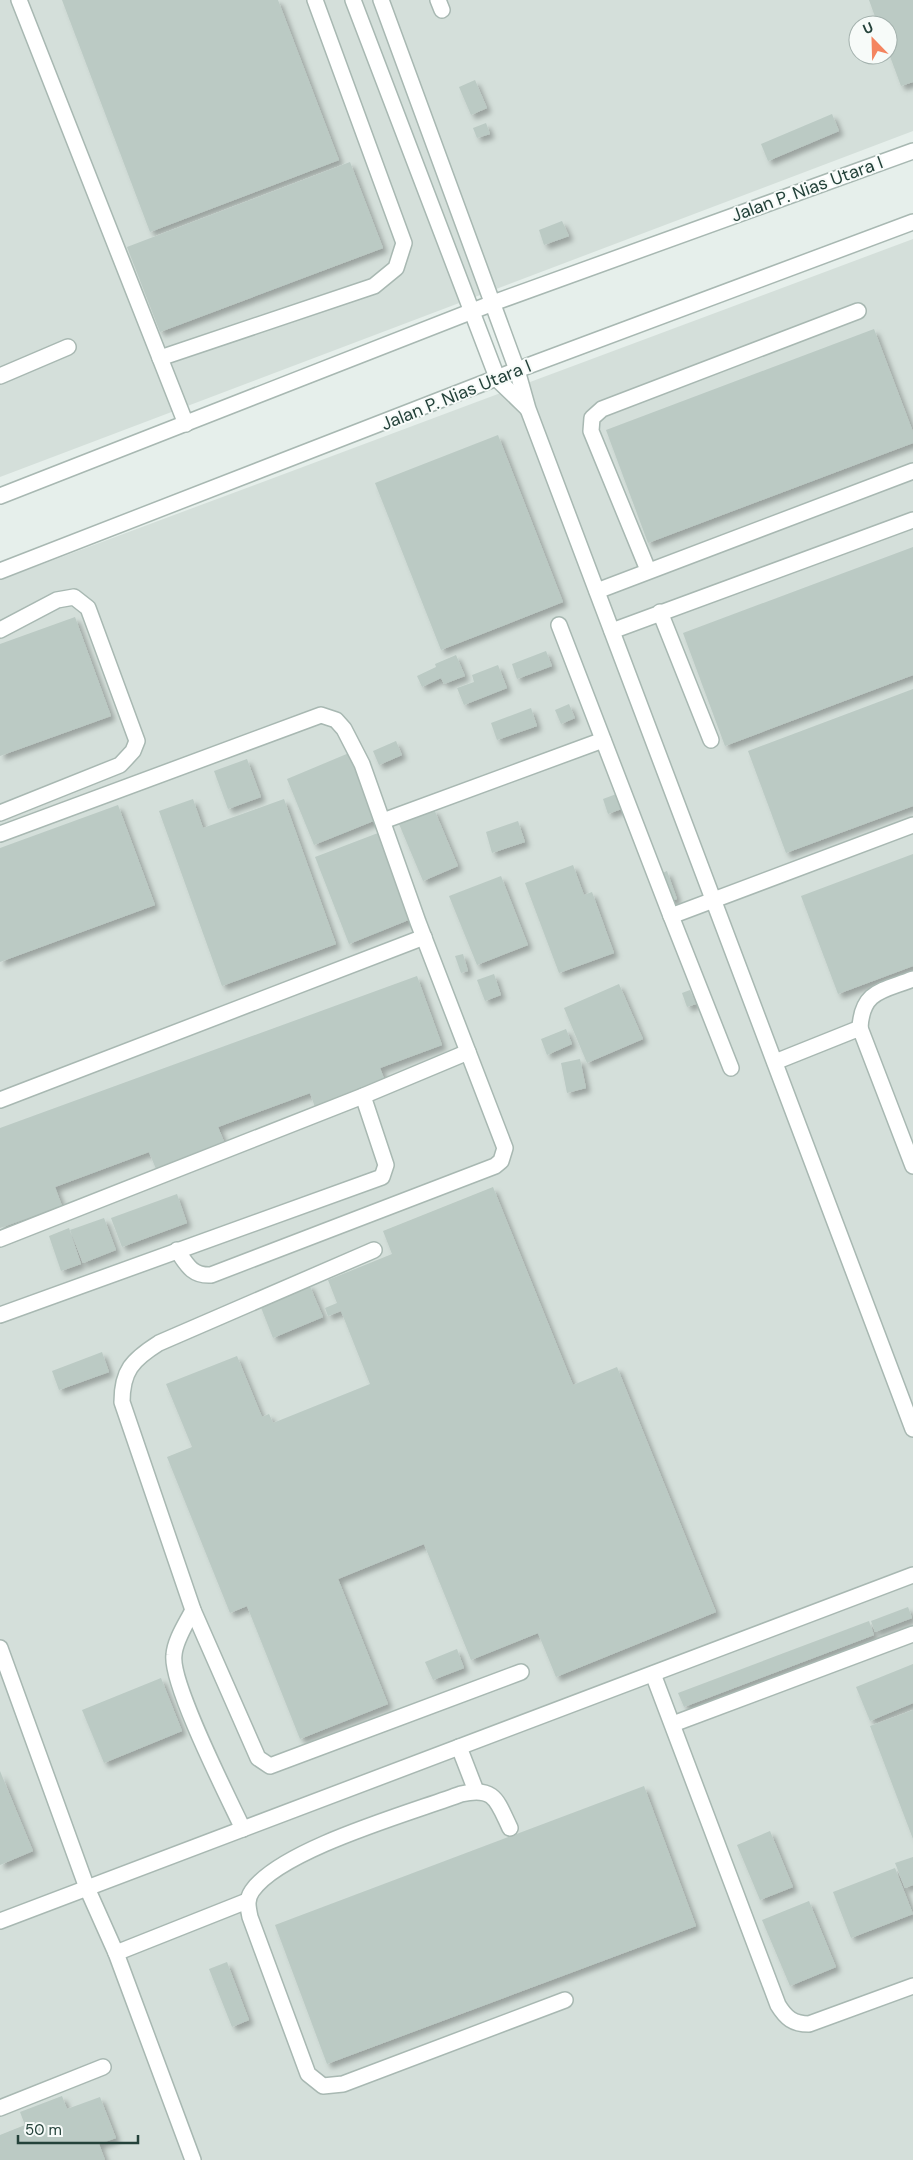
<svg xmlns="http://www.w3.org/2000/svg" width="913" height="2160" font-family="'DM Sans',sans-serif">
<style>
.built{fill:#d4dfda;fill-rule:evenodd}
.building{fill:#bbcac4;filter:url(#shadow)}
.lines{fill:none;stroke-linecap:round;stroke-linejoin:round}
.minor-casing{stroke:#a8b8b2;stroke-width:18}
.minor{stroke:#fff;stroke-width:15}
.labels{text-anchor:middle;stroke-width:4;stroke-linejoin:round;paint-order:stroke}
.street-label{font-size:18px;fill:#24423a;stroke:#f7fbf9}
</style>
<defs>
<filter id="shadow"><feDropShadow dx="4.5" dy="4.5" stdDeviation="2.5" flood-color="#0004"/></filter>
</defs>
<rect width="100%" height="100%" fill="#e6efeb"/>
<g class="built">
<path d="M0 0H913V131L0 477ZM858 25H888V55H858Z"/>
<polygon points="913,239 913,2160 0,2160 0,580"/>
</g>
<g class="building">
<polygon points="62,0 278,0 339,160 150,232"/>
<polygon points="869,0 913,0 913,82 901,86 888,51 888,25 878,25"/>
<polygon points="475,80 487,108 471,115 459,87"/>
<polygon points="832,114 839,131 768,161 761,144"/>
<polygon points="486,123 490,134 477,138 473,128"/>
<polygon points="350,162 383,248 160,332 127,247"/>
<polygon points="562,221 569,236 544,245 539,230"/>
<polygon points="874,329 913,432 913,443 648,543 606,430"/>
<polygon points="498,435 563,602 441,650 375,483"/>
<polygon points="913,547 913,675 725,746 683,633"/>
<polygon points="75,617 111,716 0,756 0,644"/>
<polygon points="546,651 552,666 517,679 512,664"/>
<polygon points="456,655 465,676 444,684 441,678 422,687 417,676 436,667 435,664"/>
<polygon points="498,665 507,688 464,705 457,688 474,682 472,675"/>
<polygon points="913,689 913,806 786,853 748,751"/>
<polygon points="569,704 575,718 561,724 555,710"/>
<polygon points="531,708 537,726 497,740 491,723"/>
<polygon points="396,741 402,755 379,765 373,751"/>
<polygon points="349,753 376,820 314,845 287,779"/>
<polygon points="247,759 261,797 228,809 214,771"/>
<polygon points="619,793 624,808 608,814 603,799"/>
<polygon points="193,799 203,828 284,799 336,944 222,986 159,811"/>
<polygon points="118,805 155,905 0,962 0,848"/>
<polygon points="434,809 458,866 423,881 399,824"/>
<polygon points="518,821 525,842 492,853 486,832"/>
<polygon points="378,833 411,919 349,944 315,857"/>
<polygon points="913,854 913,966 838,994 801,896"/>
<polygon points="573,865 584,895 592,892 614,953 559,973 525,883"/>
<polygon points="667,871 677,899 668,902 658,875"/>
<polygon points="501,876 528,945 477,965 449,896"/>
<polygon points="463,954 468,971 461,973 455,956"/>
<polygon points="494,974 501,995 485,1001 477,980"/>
<polygon points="417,976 442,1045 380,1068 385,1081 315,1107 310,1093 218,1127 225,1144 156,1169 149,1152 55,1187 62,1206 0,1228 0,1128"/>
<polygon points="619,984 643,1039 587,1063 564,1008"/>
<polygon points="690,990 696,1004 687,1007 682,993"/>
<polygon points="566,1029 572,1044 547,1055 541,1039"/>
<polygon points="580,1059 586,1088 567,1093 561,1063"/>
<polygon points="493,1187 573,1385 617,1367 716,1612 556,1677 538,1633 471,1660 424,1544 338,1579 388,1704 300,1739 247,1606 230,1613 167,1457 192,1447 166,1384 237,1356 262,1417 269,1414 273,1423 370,1384 341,1311 328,1316 325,1308 337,1303 328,1280 392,1254 383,1231"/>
<polygon points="177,1194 187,1223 122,1247 111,1218"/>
<polygon points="104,1218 116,1250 83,1263 70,1230"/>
<polygon points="69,1228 81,1264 61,1271 49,1236"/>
<polygon points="309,1284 323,1317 273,1338 260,1305"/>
<polygon points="102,1352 109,1372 59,1390 52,1371"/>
<polygon points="908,1607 912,1618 875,1632 871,1621"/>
<polygon points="869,1621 874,1635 684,1707 678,1693"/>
<polygon points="457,1649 464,1668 433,1680 425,1662"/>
<polygon points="913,1664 913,1703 870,1721 856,1687"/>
<polygon points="161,1678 182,1731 104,1763 82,1710"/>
<polygon points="913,1710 913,1839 870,1726"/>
<polygon points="0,1771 33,1851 0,1865"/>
<polygon points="644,1786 696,1926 327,2064 275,1925"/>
<polygon points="770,1831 793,1887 760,1900 737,1845"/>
<polygon points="913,1857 913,1885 905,1888 895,1863"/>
<polygon points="895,1868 913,1914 851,1938 833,1892"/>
<polygon points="809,1901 836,1967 790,1986 762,1920"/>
<polygon points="227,1962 249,2020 232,2027 209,1969"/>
<polygon points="62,2096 67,2109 100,2097 116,2138 99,2144 105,2160 0,2160 0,2135 25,2125 20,2112"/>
</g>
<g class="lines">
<defs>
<g id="minor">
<polyline points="19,0 186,424"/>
<polyline points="353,0 498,380 527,408"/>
<polyline points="381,0 517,370 528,409 913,1429"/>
<polyline points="438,0 442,10"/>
<polyline points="160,358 374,286 396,268 404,243 315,0"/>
<polyline points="0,376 68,347"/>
<polyline points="0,496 493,303 913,151"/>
<polyline points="648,570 591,431 592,418 602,409 858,311"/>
<polyline points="0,571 517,370 913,222"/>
<polyline points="597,591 913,471"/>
<polyline points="660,612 711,740"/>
<polyline points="559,625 671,916 913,825"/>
<polyline points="0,630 57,600 74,597 88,608 137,741 133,751 120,765 0,813"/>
<polyline points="612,631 913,520"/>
<polyline points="383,821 603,740"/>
<path d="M0 834 321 715 336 720 344 729 362 764 418 922 505 1148 501 1161 495 1166 211 1275C192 1276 187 1265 177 1250"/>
<polyline points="671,916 731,1068"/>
<path d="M860 1028C862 990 883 991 913 979"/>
<polyline points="775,1062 860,1028 913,1166"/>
<polyline points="0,1100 424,937"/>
<polyline points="0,1239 363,1096 468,1052"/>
<path d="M374 1250 159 1343C132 1360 122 1371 122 1402L193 1610 258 1758 270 1766 521 1672"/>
<polyline points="0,1315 382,1177 386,1165 363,1096"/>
<path d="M193 1610C186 1624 175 1640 174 1655 170 1683 228 1797 243 1829"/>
<polyline points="0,1648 87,1888 116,1953 193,2160"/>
<path d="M653 1674 778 2005C786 2018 793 2024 809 2024L913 1986"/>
<polyline points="673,1724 913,1634"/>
<polyline points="459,1747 476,1791"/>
<path d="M510 1828C497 1801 495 1786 461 1794 410 1813 281 1849 252 1891 246 1900 248 1907 250 1917L308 2074 323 2086 343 2084 565 2000"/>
<polyline points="0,1921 913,1575"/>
<polyline points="116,1953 247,1901"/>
<polyline points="0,2108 103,2067"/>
</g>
</defs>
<use href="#minor" class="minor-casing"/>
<use href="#minor" class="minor"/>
</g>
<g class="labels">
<g class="street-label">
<text transform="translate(807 189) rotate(-20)" y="6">Jalan P. Nias Utara I</text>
<text transform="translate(456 395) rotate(-22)" y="6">Jalan P. Nias Utara I</text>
</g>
</g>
<g transform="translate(873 40) rotate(337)"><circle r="24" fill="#f7fbf9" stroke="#a3b1ad"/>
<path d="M0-4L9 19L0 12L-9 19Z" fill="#f4845f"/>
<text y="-8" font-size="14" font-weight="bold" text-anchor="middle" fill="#24423a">U</text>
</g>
<path d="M18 2135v8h120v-8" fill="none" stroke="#24423a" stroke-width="2.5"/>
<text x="25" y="2135" font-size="15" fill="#24423a" stroke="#f7fbf9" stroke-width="4" paint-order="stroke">50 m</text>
</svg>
